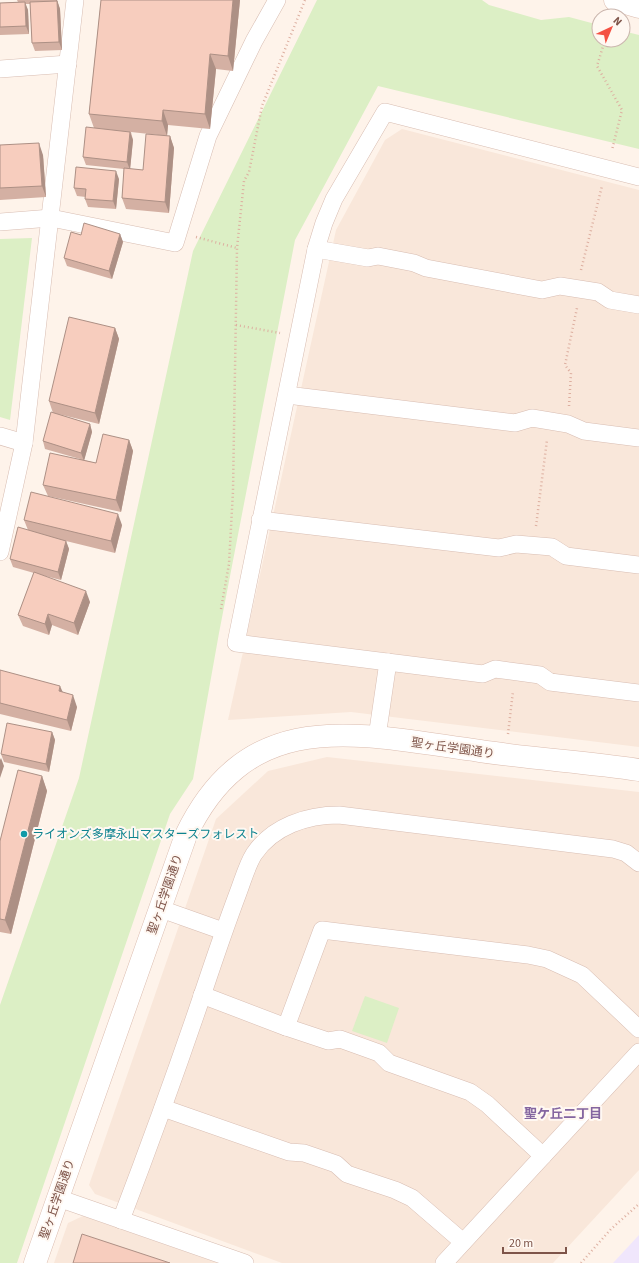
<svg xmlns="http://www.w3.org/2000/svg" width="639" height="1263" font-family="'Source Sans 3','Noto Sans JP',sans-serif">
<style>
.residential{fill:#f9e7da}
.education{fill:#f0e6fc}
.green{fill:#dcefc5}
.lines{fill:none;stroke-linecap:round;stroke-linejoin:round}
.street-casing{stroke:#d8bdb2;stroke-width:18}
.secondary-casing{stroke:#dbbcaf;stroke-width:23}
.path{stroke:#ddafa0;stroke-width:2.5;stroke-dasharray:1 3;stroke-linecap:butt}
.street{stroke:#fff;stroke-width:17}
.secondary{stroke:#fff;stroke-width:22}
.wall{fill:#d4b0a3}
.shaded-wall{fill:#ad9085}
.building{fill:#f7cdbe;stroke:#ad9085}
.culture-dot{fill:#0f9aa8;stroke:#fff8f2;stroke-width:1.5}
.labels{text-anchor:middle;stroke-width:4;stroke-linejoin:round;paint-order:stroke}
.street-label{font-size:12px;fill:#7e5449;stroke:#fff8f2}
.culture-label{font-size:12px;fill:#0d838f;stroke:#fff8f2;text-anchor:start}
.neighbourhood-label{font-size:13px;font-weight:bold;fill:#8465a0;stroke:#fff8f2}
</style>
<rect width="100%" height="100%" fill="#fef3ea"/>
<g class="residential">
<polygon points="402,129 639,190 639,747 351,712 228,720 336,230 385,140"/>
<polygon points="327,757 639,792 639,1170 553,1263 282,1263 95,1194 89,1185 216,819 268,771"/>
<polygon points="83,1216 218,1263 54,1263 68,1223"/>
</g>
<polygon class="education" points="639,1235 639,1263 613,1263"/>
<g class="green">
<polygon points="317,0 482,0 489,5 541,20 569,17 599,25 599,40 623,40 623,31 639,35 639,149 378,86 295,240 219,633 193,779 170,814 17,1263 0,1263 0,1005 79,778 193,251"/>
<polygon points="32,238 10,420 0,417 0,239"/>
<polygon points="365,996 399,1008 387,1043 352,1031"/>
</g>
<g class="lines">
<defs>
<g id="street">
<polyline points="0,69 68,64"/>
<polyline points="639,177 385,112 334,199 324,223 316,249 236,643 483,674 495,669 540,675 550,682 639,693"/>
<polyline points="0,222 51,218 175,243 208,136 254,41 277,0"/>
<polyline points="316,249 368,258 378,256 414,263 426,268 542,290 560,286 598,292 610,300 639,305"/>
<polyline points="287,395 515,423 532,418 568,424 584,431 639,438"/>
<polyline points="0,436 24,443"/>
<polyline points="260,520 499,548 516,544 552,547 566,556 639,565"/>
<polyline points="0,552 24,443 75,0"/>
<polyline points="377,737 388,662"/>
<polyline points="161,909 223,931"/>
<polyline points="202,995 286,1027 328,1041 340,1039 379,1053 389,1063 470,1092 487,1104 543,1156"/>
<polyline points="286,1027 322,930 528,955 547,959 582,975 639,1029"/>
<polyline points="163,1108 289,1152 304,1153 336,1164 347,1174 395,1190 412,1198 463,1242"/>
<polyline points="58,1198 245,1263"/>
<path d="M121 1220C150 1144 178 1067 204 990 215 957 226 925 238 893 243 880 247 865 254 854 273 826 307 815 339 815L613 849 626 853 639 863"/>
<polyline points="444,1263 639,1052"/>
</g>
<g id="secondary">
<polyline points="615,0 639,7"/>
<path d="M35 1263 186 835C250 702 361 735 480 751 533 759 586 762 639 770"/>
</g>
</defs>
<use href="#street" class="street-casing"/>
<use href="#secondary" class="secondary-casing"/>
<g class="path">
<polyline points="605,40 597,66 622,110 612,150"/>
<polyline points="196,237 237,248"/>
<polyline points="581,270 602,186"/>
<polyline points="236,325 280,333"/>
<polyline points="569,406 571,373 565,365 577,308"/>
<polyline points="536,526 547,440"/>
<polyline points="221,609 229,564 233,491 237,248 244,181 249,172 262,106 305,0"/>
<polyline points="508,734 513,691"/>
<polyline points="581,1263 611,1229 639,1204"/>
</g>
<use href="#street" class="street"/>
<use href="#secondary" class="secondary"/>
</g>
<g class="wall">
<polygon points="17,0 57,0 60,9 62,50 35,51 32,43 30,4 25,4 28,10 29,34 0,35 0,3 18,2"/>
<polygon points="101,0 240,0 233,71 216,69 210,129 168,125 167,136 131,132 133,140 130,169 143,170 170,136 174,148 169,213 126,209 122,198 124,169 86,165 83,157 94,128 89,114"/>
<polygon points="0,145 43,155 46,197 0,200"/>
<polygon points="119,179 116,209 88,207 85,199 86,197 77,196 74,188"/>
<polygon points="120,234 123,242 112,279 67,266 64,258 81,235"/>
<polygon points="115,328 119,339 99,424 58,414 90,424 92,432 84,460 96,463 129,440 133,451 121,512 48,496 43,485 80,459 45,449 43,441 53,413 49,401"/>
<polygon points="24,520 122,525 115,553 66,541 69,549 61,580 41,575 90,602 78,635 52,625 49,635 23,626 18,615 34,573 13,567 10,559 28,530"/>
<polygon points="0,670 77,707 71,731 0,714"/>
<polygon points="52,732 55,740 49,772 4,762 1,754"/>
<polygon points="42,776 47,791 11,934 0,932 0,841"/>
</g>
<g class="shaded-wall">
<polygon points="56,0 57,0 60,9 62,50 59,42 57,3"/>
<polygon points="233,0 240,0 233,71 228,56"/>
<polygon points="25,2 28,10 29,34 26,26"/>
<polygon points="210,54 216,69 210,129 205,114"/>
<polygon points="163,110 168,125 167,136 162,121"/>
<polygon points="130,132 133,140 130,170 127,162"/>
<polygon points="170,136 174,148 169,213 165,202"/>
<polygon points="39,143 43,155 46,197 42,186"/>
<polygon points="116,171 119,179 116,209 113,201"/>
<polygon points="120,234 123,242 112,279 109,271"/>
<polygon points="115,328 119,339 99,424 95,413"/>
<polygon points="90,424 92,432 84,461 81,453"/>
<polygon points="129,440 133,451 121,512 116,500"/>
<polygon points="118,514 122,525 115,553 111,541"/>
<polygon points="66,541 69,549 61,580 58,572"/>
<polygon points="86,591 90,602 78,635 74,623"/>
<polygon points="48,614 52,625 49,635 45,624"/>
<polygon points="60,686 65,697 59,691"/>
<polygon points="73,695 77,707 71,731 67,720"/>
<polygon points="52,732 55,740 49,772 46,764"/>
<polygon points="1,758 4,766 0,778 0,760"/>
<polygon points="42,776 47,791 11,934 5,920"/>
</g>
<g class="building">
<polygon points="101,0 233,0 228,56 210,54 205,114 163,110 162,121 89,114"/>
<polygon points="57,1 59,42 32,43 30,2"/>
<polygon points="25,2 26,26 0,27 0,3"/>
<polygon points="86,127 130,132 127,162 83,157"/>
<polygon points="146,134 170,136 165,202 122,198 124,168 143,170"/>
<polygon points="39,143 42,186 0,188 0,145"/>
<polygon points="76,167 116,171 113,201 85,199 86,189 74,188"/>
<polygon points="84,223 120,234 109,271 64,258 71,232 81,235"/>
<polygon points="69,317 115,328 95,413 49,401"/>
<polygon points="51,412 90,424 81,453 43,441"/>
<polygon points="103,434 129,440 116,500 43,485 50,453 96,463"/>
<polygon points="31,492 118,514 111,541 24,520"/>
<polygon points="18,527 66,541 58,572 10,559"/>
<polygon points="34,572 86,591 74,623 48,614 45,624 18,615"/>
<polygon points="0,670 60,686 59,691 73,695 67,720 0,703"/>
<polygon points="7,723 52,732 46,764 1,754"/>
<polygon points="18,770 42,776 5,920 0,919 0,841"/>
<polygon points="82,1234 170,1263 73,1263"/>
</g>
<circle class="culture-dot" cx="24" cy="834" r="4"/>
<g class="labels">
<g class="street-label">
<text transform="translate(453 748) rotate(8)" y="4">聖ヶ丘学園通り</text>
<text transform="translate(165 894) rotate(-71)" y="4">聖ヶ丘学園通り</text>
<text transform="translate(57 1199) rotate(-71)" y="4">聖ヶ丘学園通り</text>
</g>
<g class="culture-label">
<text x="32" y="838">ライオンズ多摩永山マスターズフォレスト</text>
</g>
<g class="neighbourhood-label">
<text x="563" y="1118">聖ケ丘二丁目</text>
</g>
</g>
<g transform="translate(611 28) rotate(44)"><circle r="19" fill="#fff8f2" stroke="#cbb6ae"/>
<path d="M0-3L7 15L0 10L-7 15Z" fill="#f45143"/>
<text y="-6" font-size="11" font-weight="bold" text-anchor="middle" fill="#7e5449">N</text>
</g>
<path d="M503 1247v6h63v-6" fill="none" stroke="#7e5449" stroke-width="2"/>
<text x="509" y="1247" font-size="12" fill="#7e5449" stroke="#fff8f2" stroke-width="3" paint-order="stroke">20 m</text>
</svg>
